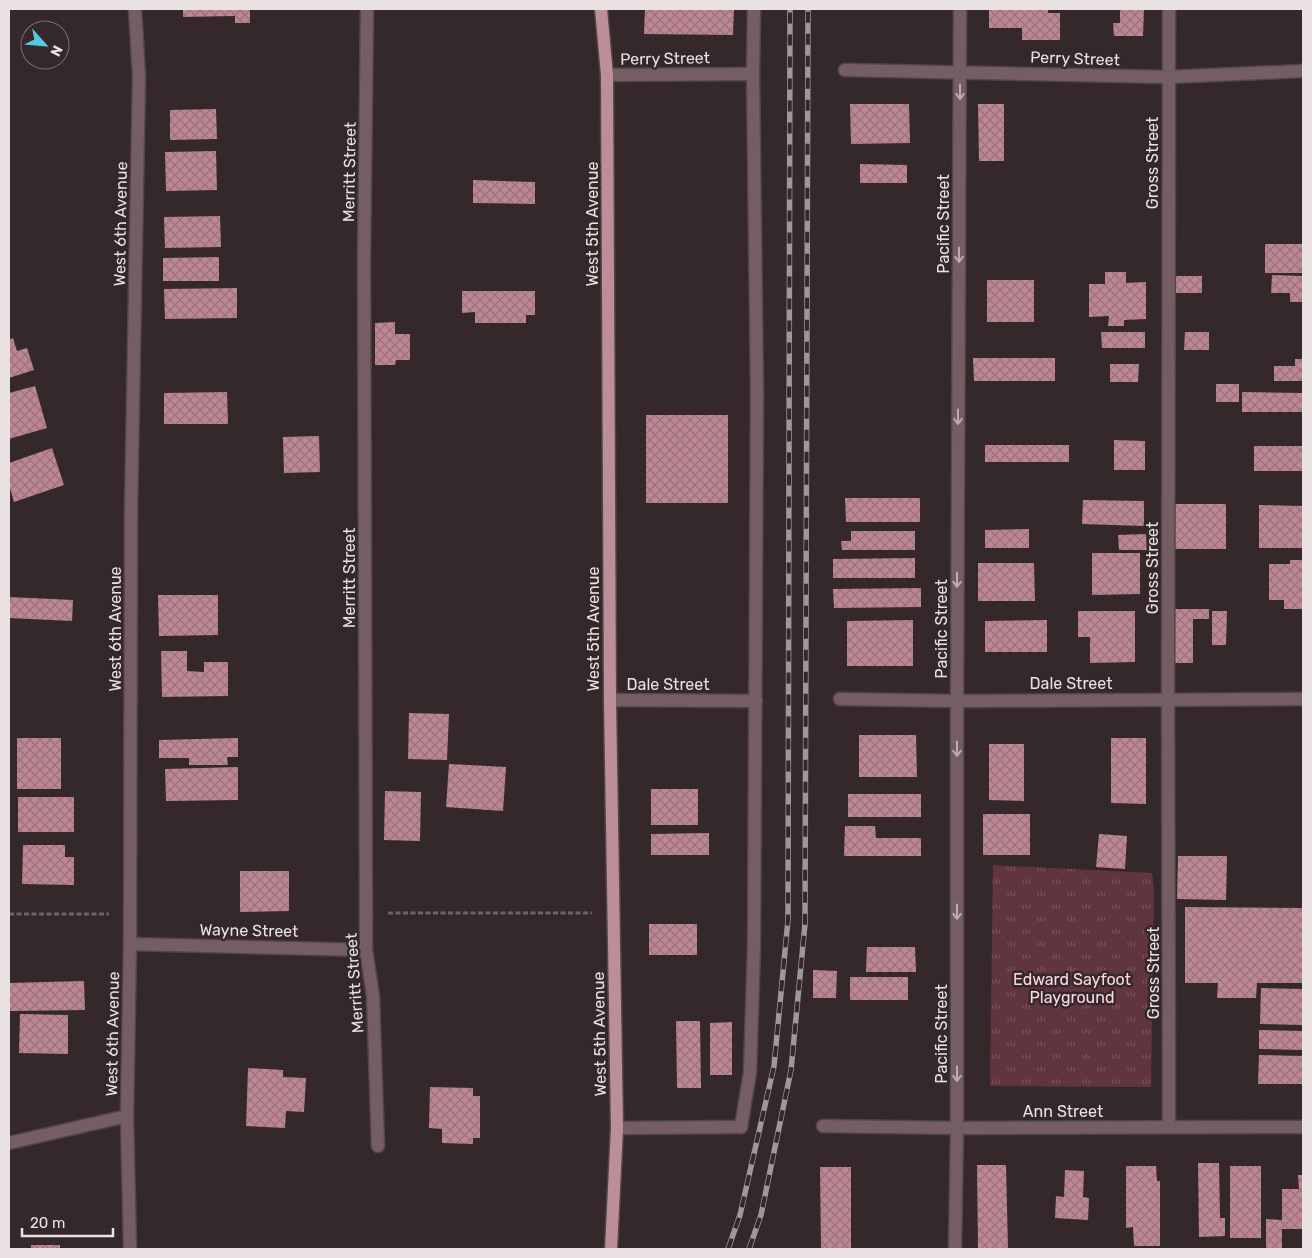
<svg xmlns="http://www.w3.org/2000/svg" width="1312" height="1258" font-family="Rubik,sans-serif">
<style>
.park{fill:url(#park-tufts)}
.building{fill:url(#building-cross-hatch)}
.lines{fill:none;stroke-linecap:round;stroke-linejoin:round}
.lane-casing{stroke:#524648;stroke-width:15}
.street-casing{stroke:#524648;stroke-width:15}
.primary-casing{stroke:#524648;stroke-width:15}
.path{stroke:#6e6265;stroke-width:3;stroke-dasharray:5 2.5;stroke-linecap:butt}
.lane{stroke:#755e63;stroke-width:12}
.street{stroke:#755e63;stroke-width:12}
.primary{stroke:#bc8e98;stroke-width:12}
.rail-casing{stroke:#a19799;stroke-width:5.5}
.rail{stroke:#35282b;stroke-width:4;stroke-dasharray:11;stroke-linecap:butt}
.oneway{stroke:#bbadaf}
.labels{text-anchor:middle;stroke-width:5;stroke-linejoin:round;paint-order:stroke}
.street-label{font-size:16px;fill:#e9e1e2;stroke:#35282b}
.park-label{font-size:16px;fill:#fcd9e1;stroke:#35282b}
</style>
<defs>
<pattern id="park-tufts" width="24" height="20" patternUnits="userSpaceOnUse" patternTransform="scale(1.25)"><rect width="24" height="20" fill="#603540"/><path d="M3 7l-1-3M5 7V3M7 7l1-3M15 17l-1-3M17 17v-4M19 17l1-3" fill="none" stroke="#77525b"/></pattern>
<pattern id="building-cross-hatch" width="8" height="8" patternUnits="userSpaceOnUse" patternTransform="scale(1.25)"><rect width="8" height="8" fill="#bc8692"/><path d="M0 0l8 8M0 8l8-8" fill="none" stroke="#99727b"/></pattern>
</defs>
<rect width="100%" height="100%" fill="#35282b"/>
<polygon class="park" points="993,865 1152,873 1154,891 1151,1087 990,1086"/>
<g class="building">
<polygon points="183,9 250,9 250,23 235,23 235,16 183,17"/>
<polygon points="645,9 734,9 733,35 644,34"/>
<polygon points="989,9 1048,9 1048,13 1060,13 1060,40 1022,40 1022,28 989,28"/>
<polygon points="1120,9 1144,9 1143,36 1114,36 1113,23 1120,23"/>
<polygon points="850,104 909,104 910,143 851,144"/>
<polygon points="978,104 1004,104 1004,161 979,161"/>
<polygon points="216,109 217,139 170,140 170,110"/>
<polygon points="216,151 217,190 166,191 165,152"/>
<polygon points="860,164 907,165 907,183 860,183"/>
<polygon points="473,180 535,182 535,204 473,203"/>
<polygon points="220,216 221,247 165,248 164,217"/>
<rect x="1265" y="244" width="38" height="29"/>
<polygon points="219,257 219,281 163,281 163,258"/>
<polygon points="1105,272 1126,272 1126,283 1146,282 1146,319 1124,320 1124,326 1108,326 1109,316 1089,317 1089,284 1105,284"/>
<polygon points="1272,275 1303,276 1303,302 1290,302 1290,293 1271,293"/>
<rect x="1175" y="276" width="27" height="17"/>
<rect x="987" y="280" width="47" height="42"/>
<polygon points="237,288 237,318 165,319 164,289"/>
<polygon points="462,291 535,291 535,315 526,315 526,323 475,323 475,312 462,313"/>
<polygon points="395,322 395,334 410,334 410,360 396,360 395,365 375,365 375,323"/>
<polygon points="1101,332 1145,332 1145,348 1102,348"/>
<polygon points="1185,332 1209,332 1209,350 1184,350"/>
<polygon points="13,338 17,351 27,348 34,370 9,378 9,340"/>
<polygon points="973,358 1055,358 1055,381 974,381"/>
<polygon points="1295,359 1303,359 1303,381 1274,381 1274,366 1295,366"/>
<polygon points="1110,364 1139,364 1138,382 1110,382"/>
<rect x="1216" y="384" width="23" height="18"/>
<polygon points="35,386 47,428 9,439 9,393"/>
<polygon points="227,392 228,424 164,424 164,393"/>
<polygon points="1242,392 1303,393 1303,412 1242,412"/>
<rect x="646" y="415" width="82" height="88"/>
<polygon points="319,436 320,472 284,473 283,437"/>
<polygon points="1114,440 1145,441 1145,470 1114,470"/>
<rect x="985" y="445" width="84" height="17"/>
<rect x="1254" y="446" width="49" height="25"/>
<polygon points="52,448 64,485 14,502 9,485 9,463"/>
<polygon points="845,498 920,498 920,522 846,522"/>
<polygon points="1083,500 1144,501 1144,526 1082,524"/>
<rect x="1172" y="504" width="54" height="45"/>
<polygon points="1259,505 1303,506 1303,548 1259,548"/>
<polygon points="1029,529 1029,548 985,548 985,530"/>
<polygon points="851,531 915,531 915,550 842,550 841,541 851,541"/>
<polygon points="1146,534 1147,550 1119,550 1118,535"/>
<polygon points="1092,553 1140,553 1140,594 1092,595"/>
<polygon points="915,558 915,578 833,578 833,559"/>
<polygon points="1290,560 1303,560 1303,609 1284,609 1284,600 1269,600 1269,564 1290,564"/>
<polygon points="978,563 1034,563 1035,601 978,601"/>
<polygon points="921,588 921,607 834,608 833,589"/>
<polygon points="158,595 218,595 218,635 159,636"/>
<polygon points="9,597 73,600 72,621 9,618"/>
<polygon points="1172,609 1209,609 1209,619 1193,619 1193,663 1172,663"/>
<polygon points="1078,611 1135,611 1135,662 1090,663 1090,637 1078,637"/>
<polygon points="1212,611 1227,611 1226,645 1212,645"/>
<polygon points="913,620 913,666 847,666 847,621"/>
<polygon points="1047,620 1047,652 985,652 985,621"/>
<polygon points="161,651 187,651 187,671 204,672 204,662 228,662 228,696 162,697"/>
<polygon points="409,713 449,714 447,760 408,759"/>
<polygon points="859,735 916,735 917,777 859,777"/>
<rect x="17" y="738" width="44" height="51"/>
<polygon points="238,738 238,757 227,757 228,765 189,765 189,758 159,758 159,740"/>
<polygon points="1111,738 1146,738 1146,804 1111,803"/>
<polygon points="989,744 1024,744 1024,801 989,800"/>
<polygon points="449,764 506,767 503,811 446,807"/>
<polygon points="238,767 238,800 166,801 165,769"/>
<rect x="651" y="789" width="47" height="36"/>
<polygon points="385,791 421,792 420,841 384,840"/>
<rect x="848" y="794" width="73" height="23"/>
<rect x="18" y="797" width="56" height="35"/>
<rect x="983" y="814" width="47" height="41"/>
<polygon points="845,826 875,826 876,838 921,838 921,856 844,856"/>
<polygon points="709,833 709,855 651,855 651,834"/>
<polygon points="1099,834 1127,836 1125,869 1096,867"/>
<polygon points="23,845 65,845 65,857 74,857 74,885 22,884"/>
<polygon points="1178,856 1227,856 1226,900 1177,899"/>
<polygon points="240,871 289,871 289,911 240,912"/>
<polygon points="1185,907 1303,908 1303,983 1257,983 1256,998 1217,998 1218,983 1185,983"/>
<rect x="649" y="924" width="48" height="31"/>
<polygon points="867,947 915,947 916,972 866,972"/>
<polygon points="813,970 837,971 836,998 813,998"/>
<rect x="850" y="977" width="58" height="23"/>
<polygon points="84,981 85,1010 9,1011 9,983"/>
<polygon points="1261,988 1303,989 1303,1025 1260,1024"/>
<polygon points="20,1014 68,1015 68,1054 19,1053"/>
<polygon points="676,1021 700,1021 701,1088 677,1088"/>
<polygon points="732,1022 732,1075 710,1075 710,1023"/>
<polygon points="1259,1030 1303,1031 1303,1050 1259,1049"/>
<polygon points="1259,1055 1303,1056 1303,1084 1258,1084"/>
<polygon points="248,1068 283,1070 283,1077 306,1078 304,1112 286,1111 285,1128 246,1126"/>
<polygon points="430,1087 473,1088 473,1096 480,1096 480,1138 473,1138 473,1144 442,1143 442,1129 429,1128"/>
<polygon points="1198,1163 1219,1163 1220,1218 1225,1218 1225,1236 1199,1237"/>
<polygon points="977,1165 1006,1165 1008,1249 978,1249"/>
<polygon points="1126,1166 1156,1166 1157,1181 1160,1181 1160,1246 1134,1246 1133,1227 1126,1228"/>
<rect x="1230" y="1166" width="31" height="72"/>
<polygon points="820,1167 851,1167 851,1248 821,1248"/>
<polygon points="1065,1170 1084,1171 1083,1197 1089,1198 1088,1220 1055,1218 1056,1196 1064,1197"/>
<polygon points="1298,1175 1303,1175 1303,1229 1282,1229 1282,1249 1266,1249 1266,1219 1282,1220 1282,1189 1299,1189"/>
<rect x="31" y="1245" width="29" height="4"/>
</g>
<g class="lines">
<defs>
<polyline id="lane" points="741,1127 750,1072 754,947 757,393 753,74 754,9"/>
<g id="street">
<polyline points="367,9 364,259 366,914 366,950 373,996 378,1146"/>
<polyline points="1169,9 1168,699 1169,1127"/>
<polyline points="845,70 1168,77 1303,71"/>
<polyline points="607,75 753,74"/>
<polyline points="840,699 957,701 1303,699"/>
<polyline points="610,700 756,701"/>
<polyline points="130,944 366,950"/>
<polyline points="823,1126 957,1128 1303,1127"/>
<polyline points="617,1128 741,1127"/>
<polyline points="9,1143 127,1116"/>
<polyline points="130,1249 127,1116 130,944 131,510 139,76 135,9"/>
<polyline points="955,1249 957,1128 957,701 960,9"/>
</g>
<polyline id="primary" points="601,9 607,75 610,700 617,1128 611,1249"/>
</defs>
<use href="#lane" class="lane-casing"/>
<use href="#street" class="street-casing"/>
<use href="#primary" class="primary-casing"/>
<g class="path">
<polyline points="388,913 592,913"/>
<polyline points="9,914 109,914"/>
</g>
<use href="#lane" class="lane"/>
<use href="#street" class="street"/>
<use href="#primary" class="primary"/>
<defs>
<g id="rail">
<polyline points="728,1249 740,1215 774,1066 788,920 790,9"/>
<polyline points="749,1249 761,1215 791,1070 805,924 808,9"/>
</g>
</defs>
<use href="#rail" class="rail-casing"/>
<use href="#rail" class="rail"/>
</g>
<defs><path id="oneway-shaft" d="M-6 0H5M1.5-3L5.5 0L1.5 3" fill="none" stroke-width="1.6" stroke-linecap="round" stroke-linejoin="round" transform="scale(1.25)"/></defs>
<g class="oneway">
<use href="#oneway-shaft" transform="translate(960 92) rotate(90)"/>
<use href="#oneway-shaft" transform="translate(959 255) rotate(90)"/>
<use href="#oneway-shaft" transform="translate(958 417) rotate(90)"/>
<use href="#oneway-shaft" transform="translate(957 580) rotate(90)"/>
<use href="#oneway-shaft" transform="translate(957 749) rotate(90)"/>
<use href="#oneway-shaft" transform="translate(957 912) rotate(90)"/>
<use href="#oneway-shaft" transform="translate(957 1074) rotate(90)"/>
</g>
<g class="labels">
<g class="street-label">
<text transform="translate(665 58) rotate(-1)" y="6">Perry Street</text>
<text transform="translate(1075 58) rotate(2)" y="6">Perry Street</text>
<text transform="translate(1152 163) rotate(-90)" y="6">Gross Street</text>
<text transform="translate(349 172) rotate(-89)" y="6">Merritt Street</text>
<text transform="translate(120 224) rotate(-89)" y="6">West 6th Avenue</text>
<text transform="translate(592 224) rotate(-90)" y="6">West 5th Avenue</text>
<text transform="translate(943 224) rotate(-90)" y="6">Pacific Street</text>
<text transform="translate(1152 568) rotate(-90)" y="6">Gross Street</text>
<text transform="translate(349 578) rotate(-90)" y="6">Merritt Street</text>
<text transform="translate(115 629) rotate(-90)" y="6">West 6th Avenue</text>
<text transform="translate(593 629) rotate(-90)" y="6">West 5th Avenue</text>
<text transform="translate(941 629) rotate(-90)" y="6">Pacific Street</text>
<text x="1071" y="689">Dale Street</text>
<text x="668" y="690">Dale Street</text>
<text transform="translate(249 930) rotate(1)" y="6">Wayne Street</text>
<text transform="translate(1153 973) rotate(-90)" y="6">Gross Street</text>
<text transform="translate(354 983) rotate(-94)" y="6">Merritt Street</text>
<text transform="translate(112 1034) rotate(-89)" y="6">West 6th Avenue</text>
<text transform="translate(599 1034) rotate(-91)" y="6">West 5th Avenue</text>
<text transform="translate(941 1034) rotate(-90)" y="6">Pacific Street</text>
<text x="1063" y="1117">Ann Street</text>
</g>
<g class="park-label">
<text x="1072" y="985">Edward Sayfoot<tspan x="1072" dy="18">Playground</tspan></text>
</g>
</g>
<rect width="1312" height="1258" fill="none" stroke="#e9e1e2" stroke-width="20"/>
<g transform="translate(45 45) rotate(117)"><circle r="24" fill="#35282b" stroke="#7d7274"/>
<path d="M0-4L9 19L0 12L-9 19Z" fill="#56c9e1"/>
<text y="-8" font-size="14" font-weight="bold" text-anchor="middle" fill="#e9e1e2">N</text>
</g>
<path d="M22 1228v8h91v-8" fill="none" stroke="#e9e1e2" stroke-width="2.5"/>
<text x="30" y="1228" font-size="15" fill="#e9e1e2" stroke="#35282b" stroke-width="4" paint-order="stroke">20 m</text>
</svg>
